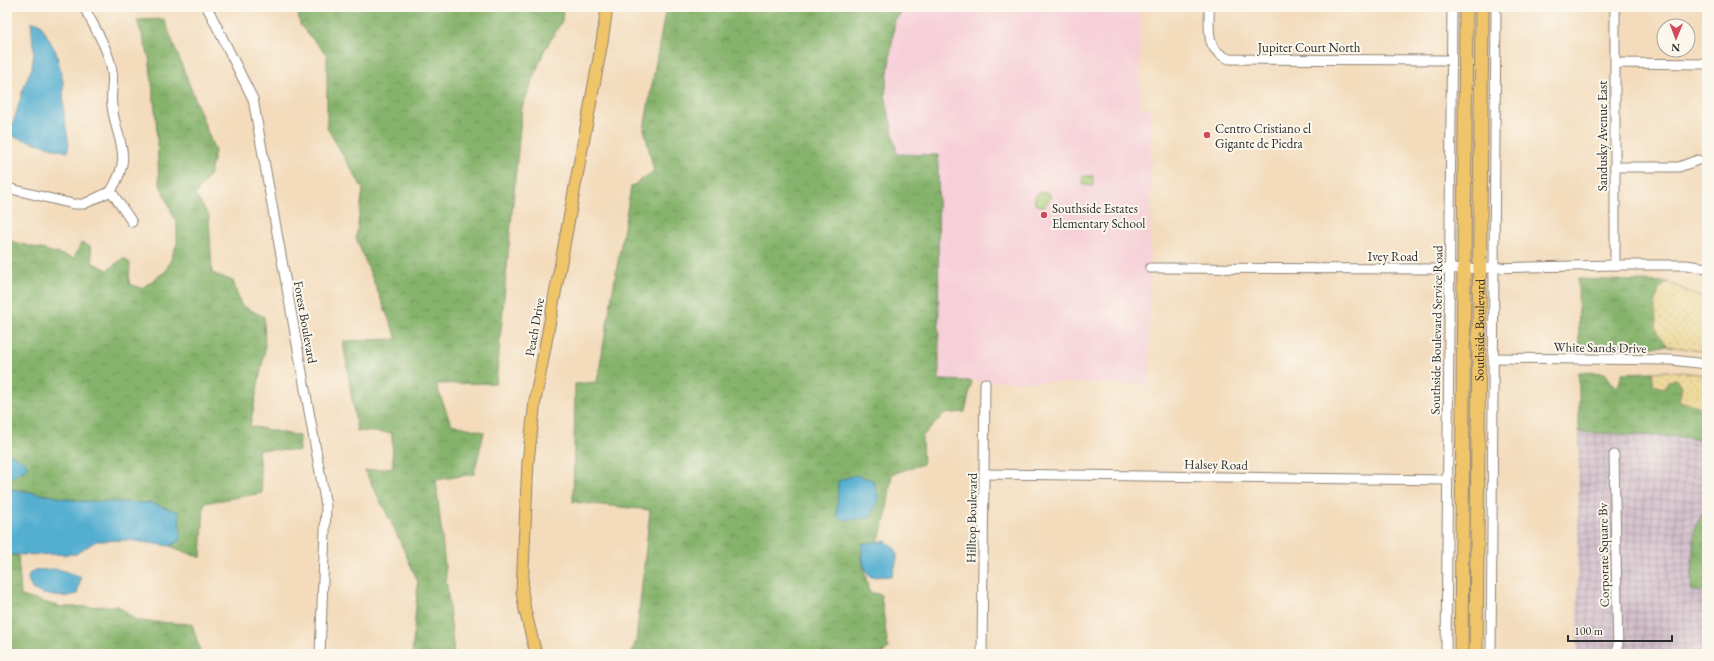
<svg xmlns="http://www.w3.org/2000/svg" width="1714" height="661" font-family="'EB Garamond',serif">
<style>
.built{fill:#f6cfd8}
.industrial{fill:url(#industrial-grid)}
.green{fill:url(#green-dots);stroke:#6a7e54}
.forest{fill:url(#forest-crowns);stroke:#586f4c}
.sand{fill:url(#sand-dots);stroke:#8c8264}
.water{fill:#52aed0;stroke:#3e6c7e}
.lines{fill:none;stroke-linecap:round;stroke-linejoin:round}
.minor-casing{stroke:#8f8374;stroke-width:11}
.major-casing{stroke:#8f8374;stroke-width:13}
.highway-casing{stroke:#8f8374;stroke-width:15}
.minor{stroke:#fff;stroke-width:9}
.major{stroke:#f0c469;stroke-width:11}
.highway{stroke:#f0c469;stroke-width:13}
.poi-dot{fill:#d1495b;stroke:#fbf7ec;stroke-width:1.5}
.labels{text-anchor:middle;stroke-width:4;stroke-linejoin:round;paint-order:stroke}
.street-label{font-size:13px;fill:#2b2b2b;stroke:#fbf7ec}
.poi-label{font-size:13px;fill:#2b2b2b;stroke:#fbf7ec;text-anchor:start}
</style>
<defs>
<pattern id="industrial-grid" width="8" height="8" patternUnits="userSpaceOnUse"><rect width="8" height="8" fill="#d1bdca"/><path d="M0 4h8M4 0v8" fill="none" stroke="#aa9aa4"/></pattern>
<pattern id="green-dots" width="8" height="8" patternUnits="userSpaceOnUse"><rect width="8" height="8" fill="#a8d17c"/><path d="M2 2h.1M6 6h.1" fill="none" stroke="#91b46b" stroke-width="1.8" stroke-linecap="round"/></pattern>
<pattern id="forest-crowns" width="20" height="18" patternUnits="userSpaceOnUse"><rect width="20" height="18" fill="#86b36c"/><path d="M2 6a3 3 0 1 1 6 0M12 15a3 3 0 1 1 6 0" fill="none" stroke="#6e9259"/></pattern>
<pattern id="sand-dots" width="8" height="8" patternUnits="userSpaceOnUse"><rect width="8" height="8" fill="#eeda9e"/><path d="M2 2h.1M6 6h.1" fill="none" stroke="#cb8" stroke-width="1.8" stroke-linecap="round"/></pattern>
</defs>
<rect width="100%" height="100%" fill="#fbf7ec"/>
<filter id="ink" filterUnits="userSpaceOnUse"><feTurbulence type="fractalNoise" baseFrequency=".025" numOctaves="2"/><feDisplacementMap in="SourceGraphic" scale="8" xChannelSelector="R" yChannelSelector="G"/><feConvolveMatrix kernelMatrix="1 2 1 2 8 2 1 2 1" color-interpolation-filters="sRGB"/></filter>
<filter id="wash" filterUnits="userSpaceOnUse"><feTurbulence type="fractalNoise" baseFrequency=".012" numOctaves="4" result="noise"/><feDisplacementMap in="SourceGraphic" scale="16" xChannelSelector="R" yChannelSelector="G"/><feGaussianBlur stdDeviation="0.9" result="paint"/><feColorMatrix in="noise" values="0 0 0 0 0 0 0 0 0 0 0 0 0 0 0 0 0 1.4 0 .05"/><feComposite in="paint" operator="in"/></filter>
<g filter="url(#wash)">
<rect width="100%" height="100%" fill="#f3dbbc"/>
<polygon class="built" points="906,7 1140,7 1140,107 1151,108 1149,384 939,380 938,156 897,155 885,95 895,20"/>
<polygon class="industrial" points="1579,432 1686,437 1707,442 1707,508 1695,526 1691,591 1705,592 1707,613 1707,654 1577,654"/>
<g class="green">
<polygon points="1083,176 1093,176 1093,186 1083,185"/>
<polygon points="1041,192 1048,192 1051,197 1044,207 1035,204 1035,196"/>
</g>
<g class="forest">
<polygon points="297,7 563,7 562,21 544,51 522,107 496,383 436,384 451,424 484,432 474,474 436,480 454,654 412,654 418,582 394,528 365,471 393,467 392,433 357,431 343,341 397,339 356,238 363,189 327,128 327,55 300,25"/>
<polygon points="666,7 906,7 895,20 885,95 897,154 938,155 939,380 972,381 965,412 944,414 922,437 923,464 892,474 886,516 878,542 863,544 861,554 869,592 881,595 888,648 882,654 631,654 636,641 650,510 573,502 575,384 597,382 631,187 654,171 644,129"/>
<polygon points="164,19 215,151 210,174 195,195 209,216 212,273 233,281 241,305 264,317 265,349 250,426 299,436 299,451 258,449 262,493 204,503 201,558 170,546 181,539 151,503 79,501 7,488 7,240 74,258 81,243 90,246 93,263 108,270 123,258 130,263 129,284 142,288 166,271 177,244 177,224 159,182 156,118 149,57 137,20"/>
<polygon points="1578,279 1668,282 1659,290 1657,332 1668,346 1579,347"/>
<polygon points="1579,372 1605,373 1615,387 1619,384 1622,373 1653,372 1653,384 1665,389 1668,381 1677,379 1682,386 1680,393 1699,406 1704,417 1707,419 1707,442 1686,437 1579,432"/>
<polygon points="1707,508 1707,613 1705,592 1691,591 1695,526"/>
<polygon points="7,555 18,556 21,596 62,607 118,606 137,621 192,624 201,654 7,654"/>
</g>
<g class="sand">
<polygon points="1668,282 1707,300 1707,352 1668,346 1657,332 1655,307 1659,290"/>
<polygon points="1672,371 1707,375 1707,419 1705,418 1699,406 1679,401 1682,386 1677,379 1668,381 1665,389 1653,384 1653,372"/>
</g>
<g class="water">
<polygon points="31,22 40,23 56,52 63,81 64,117 69,144 67,152 12,136 10,130 15,117 24,86 32,67 34,52"/>
<polygon points="7,452 25,462 28,468 8,479"/>
<polygon points="855,475 873,480 879,500 870,518 843,520 837,516 838,481"/>
<polygon points="7,488 79,501 151,503 179,512 181,540 170,546 127,540 96,541 76,554 7,555"/>
<path d="M885 541C903 551 897 559 892 576L871 577C862 569 861 555 863 543Z"/>
<path d="M58 569 81 577 77 594C63 599 44 596 32 589L28 579 30 573 34 570Z"/>
</g>
</g>
<g filter="url(#ink)">
<g class="lines">
<defs>
<g id="minor">
<path d="M84 7C94 27 109 49 112 72 114 83 110 95 112 106 117 144 134 153 111 191"/>
<polyline points="207,7 253,99 326,506 320,654"/>
<path d="M1209 7C1210 30 1204 49 1229 59L1451 60"/>
<polyline points="1615,7 1615,265"/>
<polyline points="1615,63 1707,64"/>
<polyline points="1615,167 1679,167 1698,160"/>
<polyline points="7,188 73,204 84,204 111,191"/>
<polyline points="111,191 132,222"/>
<polyline points="1150,268 1449,269 1615,265 1686,265 1707,268"/>
<polyline points="1493,358 1671,360 1707,364"/>
<polyline points="1614,455 1618,654"/>
<polyline points="984,474 1447,480"/>
<polyline points="982,654 985,383"/>
<polyline points="1446,654 1452,7"/>
<polyline points="1491,654 1496,7"/>
</g>
<polyline id="major" points="536,654 525,610 522,591 528,461 535,401 602,42 607,7"/>
<g id="highway">
<polyline points="1461,654 1466,7"/>
<path id="s1" d="M1476 654 1482 7"/>
</g>
</defs>
<use href="#minor" class="minor-casing"/>
<use href="#major" class="major-casing"/>
<use href="#highway" class="highway-casing"/>
<use href="#minor" class="minor"/>
<use href="#major" class="major"/>
<use href="#highway" class="highway"/>
</g>
</g>
<g class="poi-dot">
<circle cx="1207" cy="135" r="4"/>
<circle cx="1044" cy="215" r="4"/>
</g>
<g class="labels">
<g class="street-label">
<text x="1309" y="52">Jupiter Court North</text>
<text transform="translate(1602 136) rotate(-90)" y="5">Sandusky Avenue East</text>
<text x="1393" y="261">Ivey Road</text>
<text transform="translate(306 322) rotate(80)" y="5">Forest Boulevard</text>
<text transform="translate(534 327) rotate(-80)" y="5">Peach Drive</text>
<text transform="translate(1436 330) rotate(-89)" y="5">Southside Boulevard Service Road</text>
<text dy="5" stroke="none"><textPath href="#s1" startOffset="324">Southside Boulevard</textPath></text>
<text transform="translate(1600 347) rotate(1)" y="5">White Sands Drive</text>
<text transform="translate(1216 464) rotate(1)" y="5">Halsey Road</text>
<text transform="translate(971 518) rotate(-89)" y="5">Hilltop Boulevard</text>
<text transform="translate(1603 555) rotate(-91)" y="5">Corporate Square Bv</text>
</g>
<g class="poi-label">
<text x="1215" y="133">Centro Cristiano el<tspan x="1215" dy="15">Gigante de Piedra</tspan></text>
<text x="1052" y="213">Southside Estates<tspan x="1052" dy="15">Elementary School</tspan></text>
</g>
</g>
<rect width="1714" height="661" fill="none" stroke="#fbf7ec" stroke-width="24"/>
<g transform="translate(1676 38) rotate(181)"><circle r="19" fill="#fbf7ec" stroke="#a8a59f"/>
<path d="M0-3L7 15L0 10L-7 15Z" fill="#d1495b"/>
<text y="-6" font-size="11" font-weight="bold" text-anchor="middle" fill="#2b2b2b">N</text>
</g>
<path d="M1568 635v6h104v-6" fill="none" stroke="#2b2b2b" stroke-width="2"/>
<text x="1574" y="635" font-size="12" fill="#2b2b2b" stroke="#fbf7ec" stroke-width="3" paint-order="stroke">100 m</text>
</svg>
